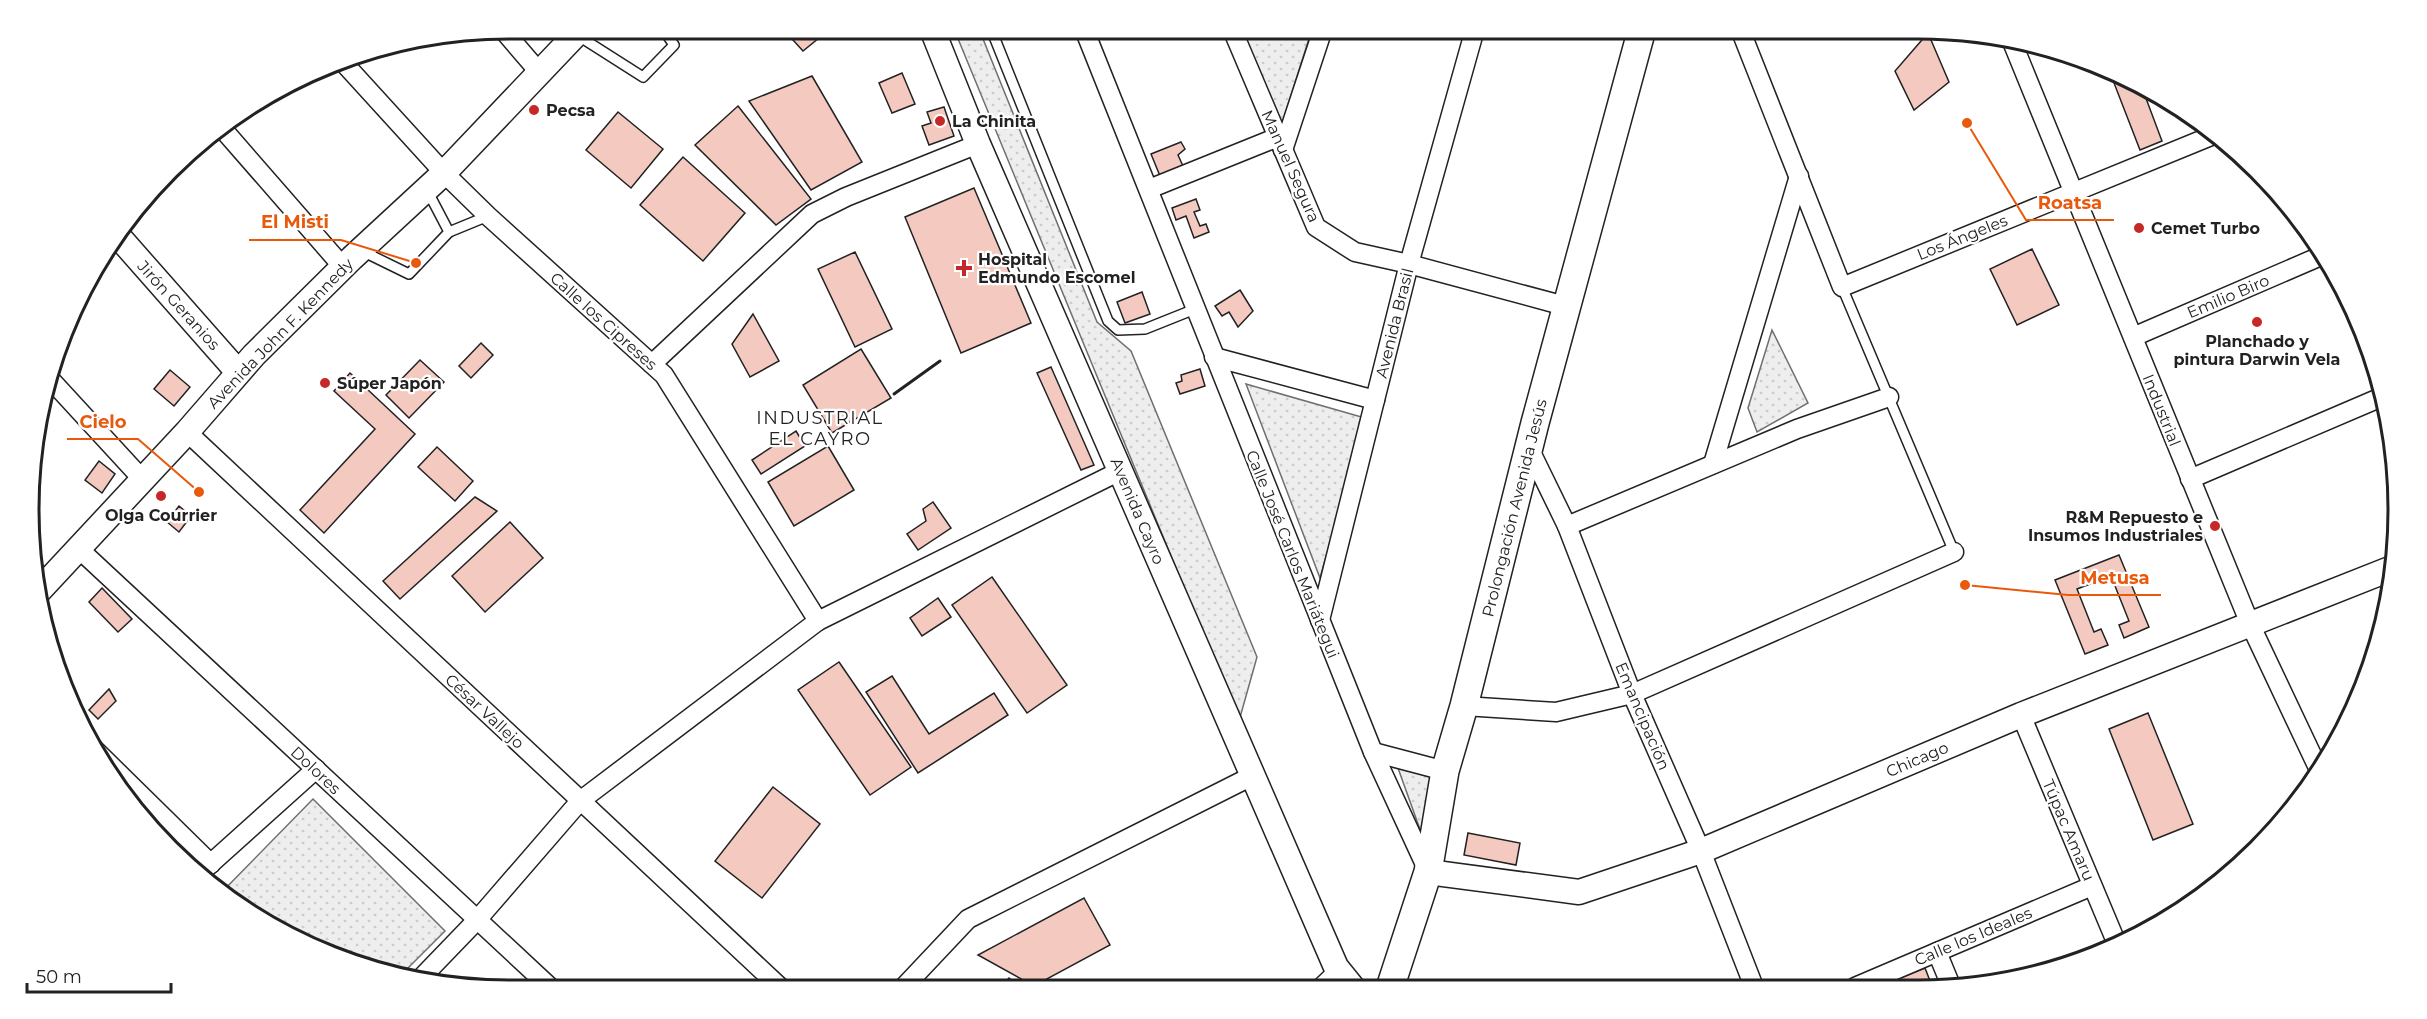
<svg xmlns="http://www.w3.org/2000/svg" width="2427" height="1019" font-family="Montserrat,sans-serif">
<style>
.park{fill:url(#park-dots);stroke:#6f6f6f;stroke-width:1.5}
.building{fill:#f3c9c0;stroke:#222;stroke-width:1.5}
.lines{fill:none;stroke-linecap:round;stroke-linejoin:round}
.lane-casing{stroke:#222;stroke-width:12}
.street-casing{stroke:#222;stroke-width:21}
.secondary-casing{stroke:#222;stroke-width:27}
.primary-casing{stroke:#222;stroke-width:30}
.lane{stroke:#fff;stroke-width:9}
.street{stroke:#fff;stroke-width:18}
.secondary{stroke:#fff;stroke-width:24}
.primary{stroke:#fff;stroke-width:27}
.wall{stroke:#222;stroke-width:3}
.poi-dot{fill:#c62828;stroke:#fff;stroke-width:2}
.labels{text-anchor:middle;stroke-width:4.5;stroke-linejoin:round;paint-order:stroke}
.poi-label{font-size:16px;font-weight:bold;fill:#222;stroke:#fff;text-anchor:start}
.street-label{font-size:16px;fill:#222;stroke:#fff}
.neighbourhood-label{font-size:18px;letter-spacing:1.5px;fill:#222;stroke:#fff}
.rim{fill:none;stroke:#222;stroke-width:3}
.leader{fill:none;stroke:#e8590c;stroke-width:2}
.callout-dot{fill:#e8590c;stroke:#fff;stroke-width:2}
.callout-label{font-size:18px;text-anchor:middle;font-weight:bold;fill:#e8590c;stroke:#fff;stroke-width:4.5;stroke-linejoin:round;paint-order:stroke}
</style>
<defs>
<pattern id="park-dots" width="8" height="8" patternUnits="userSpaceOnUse" patternTransform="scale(1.5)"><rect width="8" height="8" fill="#eee"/><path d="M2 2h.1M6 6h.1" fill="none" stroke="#ccc" stroke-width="1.8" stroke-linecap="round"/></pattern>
</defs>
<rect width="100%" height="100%" fill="#fff"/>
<g class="park">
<polygon points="954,29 979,29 1097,322 1131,351 1257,657 1239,721"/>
<polygon points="1239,29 1312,29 1282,124"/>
<polygon points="1772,330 1808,403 1757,432 1748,408"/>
<polygon points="1246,384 1365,418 1320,578"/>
<polygon points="1398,768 1437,771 1422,835"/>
<polygon points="313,799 445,931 403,973 355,965 269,926 222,892"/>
</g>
<g class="building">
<polygon points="783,29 830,29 803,51"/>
<polygon points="1928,33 1949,82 1914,110 1895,71"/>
<polygon points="902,73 915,104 892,113 879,83"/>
<polygon points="812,76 862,162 811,190 749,101"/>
<polygon points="2126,78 2141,85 2162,141 2140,150 2114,83"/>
<polygon points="738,106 811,199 776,225 695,145"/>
<polygon points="944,107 954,136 929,145 922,126 931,123 927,112"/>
<polygon points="618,112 663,149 631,188 586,150"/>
<polygon points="1181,142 1185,149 1178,155 1183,166 1160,176 1151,154"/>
<polygon points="683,157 745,213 703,261 640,205"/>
<polygon points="974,188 1031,323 961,353 905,217"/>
<polygon points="1196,199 1200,210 1194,212 1200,226 1206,224 1209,232 1194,238 1186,216 1176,220 1172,208"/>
<polygon points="2032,249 2059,305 2017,325 1990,269"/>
<polygon points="855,252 892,329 855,347 818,269"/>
<polygon points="1240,290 1253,311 1238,327 1229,312 1222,316 1215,306"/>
<polygon points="1142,292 1150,314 1125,323 1117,302"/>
<polygon points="753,314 779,361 750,377 732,344"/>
<polygon points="481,343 493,355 471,378 459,366"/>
<polygon points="861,349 891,398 832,433 803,385"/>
<polygon points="420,360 444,382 409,418 386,395"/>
<polygon points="1051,367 1094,465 1081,470 1037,373"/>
<polygon points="1200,369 1205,386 1180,394 1176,383 1182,381 1181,375"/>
<polygon points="170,370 190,387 174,406 154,389"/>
<polygon points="350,373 415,434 324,533 300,510 375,429 334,391"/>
<polygon points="796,431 805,446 761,474 752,460"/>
<polygon points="828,446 854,490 794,526 768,482"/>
<polygon points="437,447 473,481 455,501 418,467"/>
<polygon points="99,461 115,474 102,493 85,480"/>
<polygon points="475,497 497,511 400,599 383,581"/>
<polygon points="933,502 951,528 918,550 907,534 926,521 923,509"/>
<polygon points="179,506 191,516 179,532 167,522"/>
<polygon points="510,522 543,558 485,612 452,576"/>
<polygon points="2119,555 2149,627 2124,638 2119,625 2129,621 2111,576 2077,589 2094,632 2101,629 2108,645 2085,654 2055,580"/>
<polygon points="992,577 1067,685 1027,713 952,605"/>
<polygon points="102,588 132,619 118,632 89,602"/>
<polygon points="938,598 951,617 922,636 910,618"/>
<polygon points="839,662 911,767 870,795 798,690"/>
<polygon points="892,676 929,734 994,693 1008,715 918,773 866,692"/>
<polygon points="109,689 116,701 98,719 89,710"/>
<polygon points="2148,713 2193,824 2153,840 2109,729"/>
<polygon points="773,787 820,824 762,898 715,861"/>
<polygon points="1468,833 1520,843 1516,865 1464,855"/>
<polygon points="1084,898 1110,945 1034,986 978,955"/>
<polygon points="1925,968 1932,986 1888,987 1887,983"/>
<polygon points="1009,978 1021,989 998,989"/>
</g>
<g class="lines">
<defs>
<g id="lane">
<polyline points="991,29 1108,321 1118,330 1145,329 1195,309"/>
<polyline points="577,35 643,77 674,45 663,29"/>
<polyline points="449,232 488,216"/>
<polyline points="362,251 409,274 449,232 427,190"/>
<polyline points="1842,287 1954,552"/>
<polyline points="1314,988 1336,967"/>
</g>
<g id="street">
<polyline points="1084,29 1373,752 1428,871"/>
<polyline points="1232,29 1316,227 1355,252 1409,264 1565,306"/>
<polyline points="1740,29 1842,287 2216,134"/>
<polyline points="503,30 539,72"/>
<polyline points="2013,44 2250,624 2320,772"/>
<polyline points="341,60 444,173 488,216 664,375 818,621"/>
<polyline points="221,127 343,267"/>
<polyline points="1283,150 1323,29"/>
<polyline points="1149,189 1278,137"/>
<polyline points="2133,337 2323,255"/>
<polyline points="1214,357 1375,400"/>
<polyline points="652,364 812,214 846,197 978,144"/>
<polyline points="51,380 143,480"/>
<polyline points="187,432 783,990"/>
<polyline points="1529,448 1567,526 1632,694 1701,851 1754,987"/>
<polyline points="1713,464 1799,176"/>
<polyline points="2190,479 2384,396"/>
<polyline points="1567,526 1797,429 1889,397"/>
<polyline points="79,549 553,990"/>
<polyline points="33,569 46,583"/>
<polyline points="1320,620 1409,264 1475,29"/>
<polyline points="1464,706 1556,712 1632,694 1954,552"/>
<polyline points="2021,715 2117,944"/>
<polyline points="91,746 211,864"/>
<polyline points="1373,752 1445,771"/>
<polyline points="198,875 316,769"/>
<polyline points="1937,952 1951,986"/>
<polyline points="423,976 477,920 580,801 818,621 1120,471"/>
<polyline points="1855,987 2092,886"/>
<polyline points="902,989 968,919 1252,776"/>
</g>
<g id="secondary">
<polyline points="932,29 978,144 1336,967 1353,988"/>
<polyline points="119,237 238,372"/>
<polyline points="37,593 187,432 254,355 352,258 444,173 581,29"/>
<polyline points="1428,872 1579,892 1701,851 2021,715 2395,567"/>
</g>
<polyline id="primary" points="1390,988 1428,872 1445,771 1464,706 1535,423 1642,29"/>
</defs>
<use href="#lane" class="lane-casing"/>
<use href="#street" class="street-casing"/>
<use href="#secondary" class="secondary-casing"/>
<use href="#primary" class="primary-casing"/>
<use href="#lane" class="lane"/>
<use href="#street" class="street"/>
<use href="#secondary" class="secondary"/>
<use href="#primary" class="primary"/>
<polyline class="wall" points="894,394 940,361"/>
</g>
<g class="poi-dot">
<circle cx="534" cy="110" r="6"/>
<circle cx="940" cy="121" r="6"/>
<circle cx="2139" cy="228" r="6"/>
<path d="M961 259h6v6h6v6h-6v6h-6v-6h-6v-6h6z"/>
<circle cx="2257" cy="322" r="6"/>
<circle cx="325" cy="383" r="6"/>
<circle cx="161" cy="496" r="6"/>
<circle cx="2215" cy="526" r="6"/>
</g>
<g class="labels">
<g class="poi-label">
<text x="546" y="116">Pecsa</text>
<text x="952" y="127">La Chinita</text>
<text x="2151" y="234">Cemet Turbo</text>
<text x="978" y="265">Hospital<tspan x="978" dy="18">Edmundo Escomel</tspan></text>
<text x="2257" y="347" text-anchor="middle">Planchado y<tspan x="2257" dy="18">pintura Darwin Vela</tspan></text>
<text x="337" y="389">Súper Japón</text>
<text x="161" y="521" text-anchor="middle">Olga Courrier</text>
<text x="2203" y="523" text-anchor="end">R&amp;M Repuesto e<tspan x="2203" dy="18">Insumos Industriales</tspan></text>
</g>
<g class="street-label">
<text transform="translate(1291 166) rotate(66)" y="6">Manuel Segura</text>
<text transform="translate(1962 237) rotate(-22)" y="6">Los Ángeles</text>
<text transform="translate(2228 296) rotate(-23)" y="6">Emilio Biro</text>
<text transform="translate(179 305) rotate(48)" y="6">Jirón Geranios</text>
<text transform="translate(604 321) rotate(42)" y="6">Calle los Cipreses</text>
<text transform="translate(1394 323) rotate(-76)" y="6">Avenida Brasil</text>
<text transform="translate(280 333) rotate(-46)" y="6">Avenida John F. Kennedy</text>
<text transform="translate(2162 410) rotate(68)" y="6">Industrial</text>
<text transform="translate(1514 508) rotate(-76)" y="6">Prolongación Avenida Jesús</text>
<text transform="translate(1138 511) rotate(67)" y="6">Avenida Cayro</text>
<text transform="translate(1293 554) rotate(68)" y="6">Calle José Carlos Mariátegui</text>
<text transform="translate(485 711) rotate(43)" y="6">César Vallejo</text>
<text transform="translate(1643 716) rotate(67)" y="6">Emancipación</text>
<text transform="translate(1917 759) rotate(-23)" y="6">Chicago</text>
<text transform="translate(316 770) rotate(43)" y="6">Dolores</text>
<text transform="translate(2069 830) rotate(67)" y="6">Túpac Amaru</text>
<text transform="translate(1973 936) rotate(-23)" y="6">Calle los Ideales</text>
</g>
<g class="neighbourhood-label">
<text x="820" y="424">INDUSTRIAL<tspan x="820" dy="21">EL CAYRO</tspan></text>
</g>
</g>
<path d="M0 0H2427V1019H0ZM509 39H1918A470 470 0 0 1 2388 509V510A470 470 0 0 1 1918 980H509A470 470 0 0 1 39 510V509A470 470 0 0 1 509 39Z" fill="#fff" fill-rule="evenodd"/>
<path class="rim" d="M509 39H1918A470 470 0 0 1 2388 509V510A470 470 0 0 1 1918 980H509A470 470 0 0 1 39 510V509A470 470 0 0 1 509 39Z"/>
<path class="leader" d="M1967 123L2026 220H2114M416 263L341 240H249M199 492L138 439H67M1965 585L2068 595H2161"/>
<g class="callout-dot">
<circle cx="1967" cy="123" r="6"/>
<circle cx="416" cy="263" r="6"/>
<circle cx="199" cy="492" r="6"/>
<circle cx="1965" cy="585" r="6"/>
</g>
<g class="callout-label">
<text x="2070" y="209">Roatsa</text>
<text x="295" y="228">El Misti</text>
<text x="103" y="428">Cielo</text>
<text x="2115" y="584">Metusa</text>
</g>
<path d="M27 983v9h144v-9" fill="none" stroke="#222222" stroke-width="3"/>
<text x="36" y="983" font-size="18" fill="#222222" stroke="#ffffff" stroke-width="4.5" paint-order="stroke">50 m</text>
</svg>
